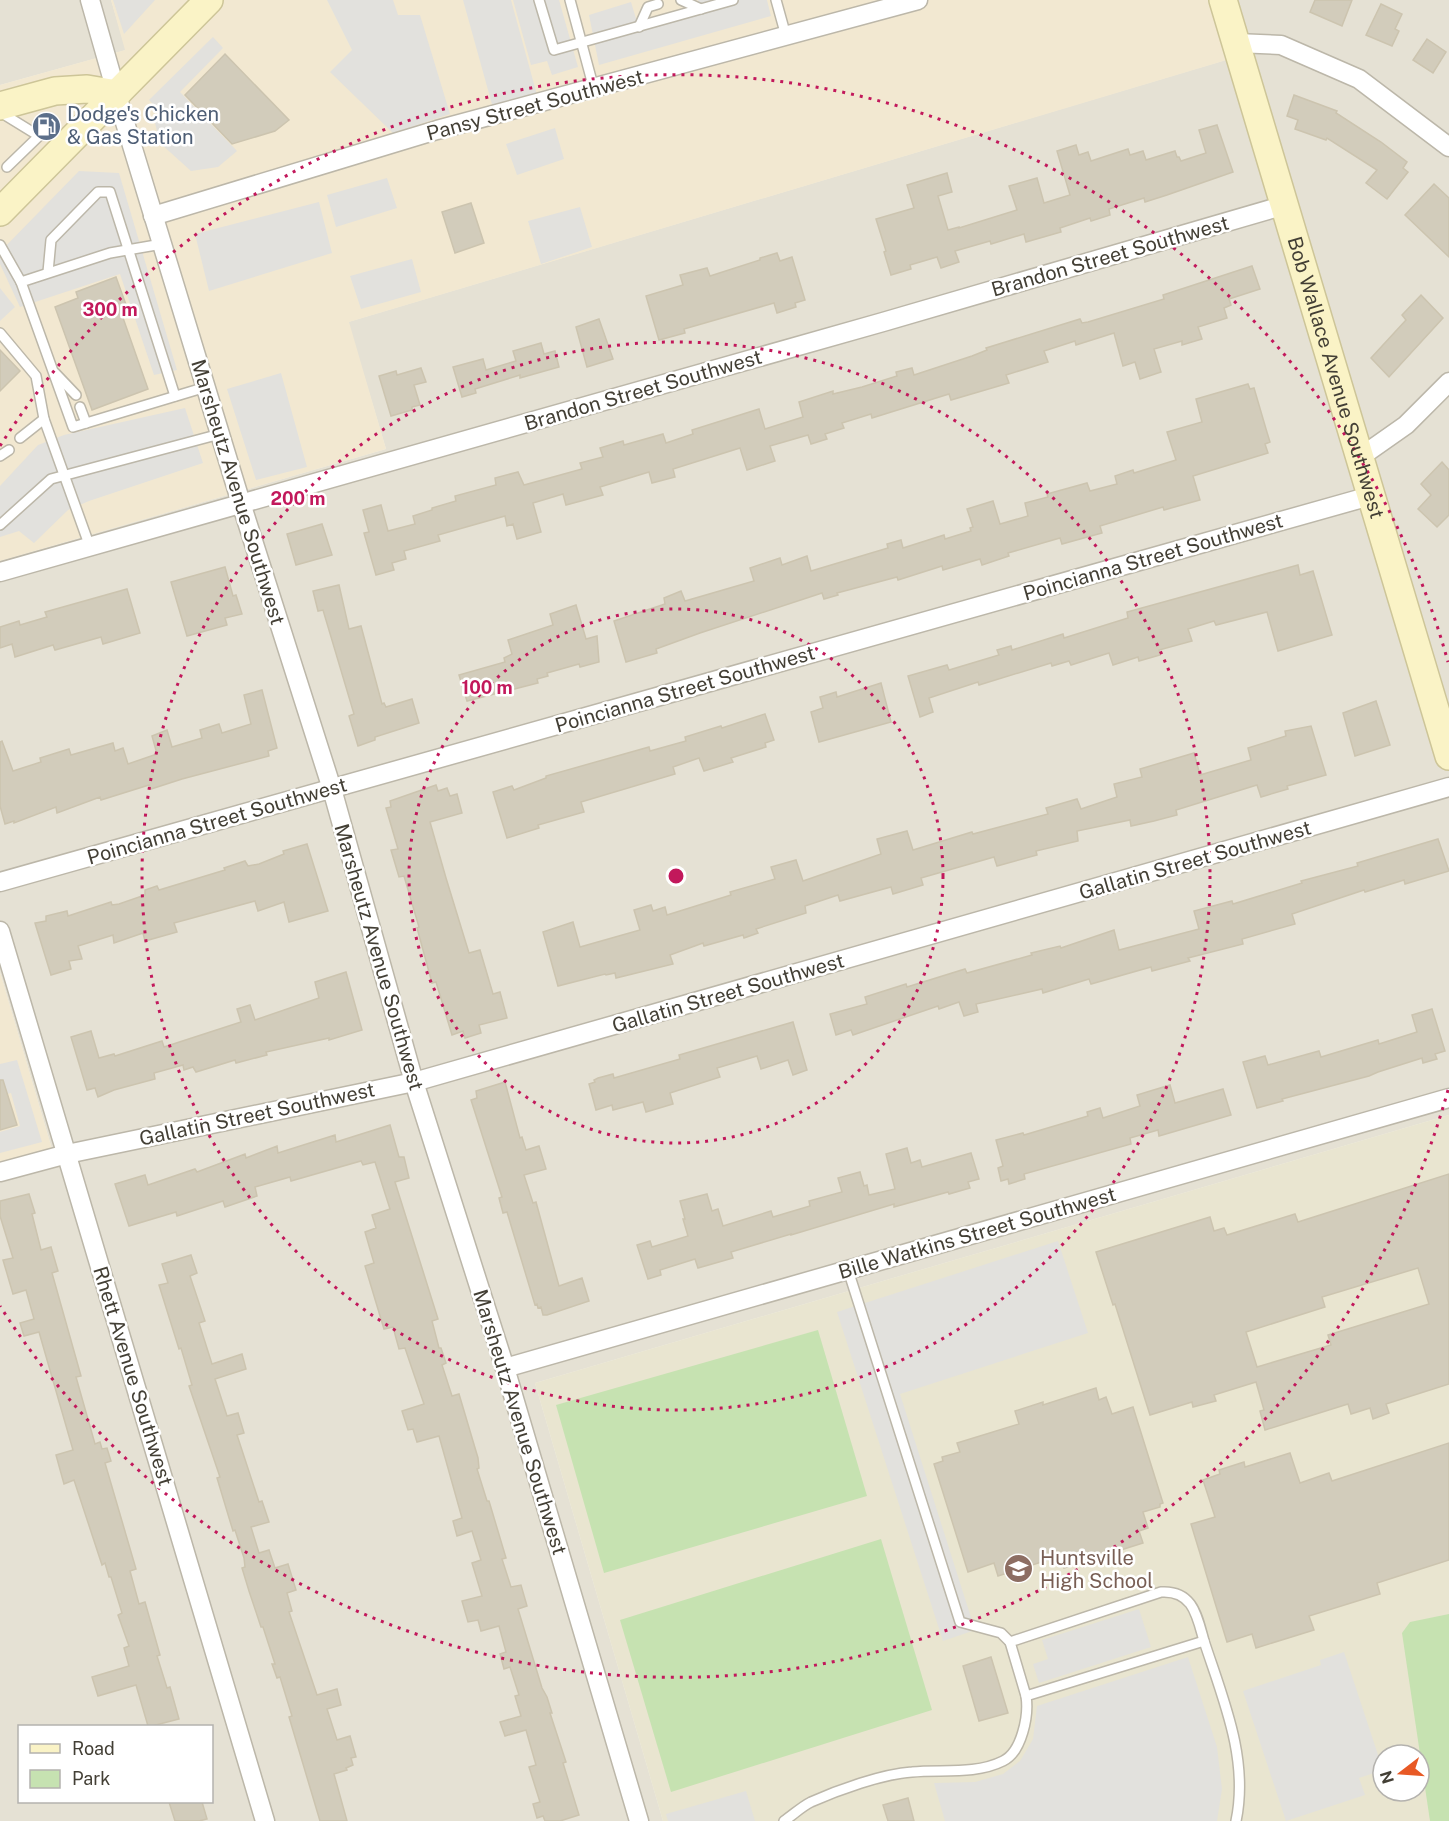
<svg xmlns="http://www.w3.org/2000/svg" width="1449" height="1821" font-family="'Public Sans',sans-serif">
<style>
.residential{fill:#e5e1d4;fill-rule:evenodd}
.commercial{fill:#f2e8d1}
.education{fill:#e9e5d0;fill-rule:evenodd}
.green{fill:#c6e2b1}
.parking{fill:#e2e1dd}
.building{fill:#d2ccbb;stroke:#ccc4af;stroke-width:1.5;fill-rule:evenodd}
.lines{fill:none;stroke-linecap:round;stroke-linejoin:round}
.lane-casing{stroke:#bcb7a9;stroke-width:12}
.street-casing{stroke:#bcb7a9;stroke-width:21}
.secondary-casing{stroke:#cdc598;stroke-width:30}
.lane{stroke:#fff;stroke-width:9}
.street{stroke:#fff;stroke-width:18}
.secondary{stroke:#faf3c6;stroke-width:27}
.ring{fill:none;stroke:#c2185b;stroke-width:3;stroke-dasharray:3 6}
.labels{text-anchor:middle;stroke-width:5;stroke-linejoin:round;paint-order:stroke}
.street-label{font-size:20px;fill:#433f35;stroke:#fff}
.service-label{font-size:20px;fill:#4e5e75;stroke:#fff;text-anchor:start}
.education-label{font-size:20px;fill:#785e54;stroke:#fff;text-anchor:start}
.centre{fill:#c2185b;stroke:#fff;stroke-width:3}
.ring-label{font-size:18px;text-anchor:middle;font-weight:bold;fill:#c2185b;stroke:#fff;stroke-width:5;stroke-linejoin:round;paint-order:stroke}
</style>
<rect width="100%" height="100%" fill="#f1efe5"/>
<g class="residential">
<polygon points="0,0 111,0 126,50 0,85"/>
<path d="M1212 0H1449V1115L535 1383 663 1821H0V1164L52 1149 0 972V561L386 449 348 322 1229 59ZM20 1726H212V1802H20Z"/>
</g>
<g class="commercial">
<polygon points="111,0 1212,0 1230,59 349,322 386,449 0,561 0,85 125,50"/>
<polygon points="0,972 52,1149 0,1164"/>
</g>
<path class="education" d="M1449 1115V1821H663L535 1383ZM1383 1755H1419V1791H1383Z"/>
<g class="green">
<polygon points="818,1330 867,1496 604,1573 556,1405"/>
<polygon points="881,1539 932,1710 671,1792 620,1620"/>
<polygon points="1449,1614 1449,1821 1430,1821 1402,1633 1410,1622"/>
</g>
<g class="parking">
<polygon points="113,0 155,0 124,34"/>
<polygon points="327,0 393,0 398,15 420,15 450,114 393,133 330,72 352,50"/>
<polygon points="463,0 511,0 537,95 493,108"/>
<polygon points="513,0 559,0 578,67 552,75 547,61 531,65"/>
<polygon points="698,0 767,0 771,16 599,65 589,15 631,2 637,22 699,4"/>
<polygon points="213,37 223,48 180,92 237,151 218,167 191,171 160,143 155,123 159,110 149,100"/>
<polygon points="555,128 564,159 517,175 506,144"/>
<polygon points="79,171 119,173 177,370 154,375 120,274 20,307 0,264 0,252"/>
<polygon points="387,178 397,208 336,227 327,195"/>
<polygon points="319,202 332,253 209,291 195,234"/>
<polygon points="580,207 592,247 541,264 528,221"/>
<polygon points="412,259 421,292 361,309 350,276"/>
<polygon points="0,288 15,307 0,321"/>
<polygon points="281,373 307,467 256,480 227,389"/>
<polygon points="185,408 203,463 89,501 68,510 34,543 19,531 0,537 0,486 38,445 64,435"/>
<polygon points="17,1060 42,1142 0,1153 0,1132 20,1126 11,1093 0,1096 0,1064"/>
<polygon points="1058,1241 1088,1333 900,1394 975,1630 943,1641 837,1312"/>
<polygon points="1139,1609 1151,1647 1039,1683 1033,1664 1048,1659 1042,1640"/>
<polygon points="1344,1652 1383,1770 1359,1778 1365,1795 1286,1821 1243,1691 1321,1665 1320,1660"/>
<polygon points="1188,1657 1217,1747 1222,1789 1217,1821 945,1821 934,1783 975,1782 1003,1774 1020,1761 1033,1739 1037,1706"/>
<polygon points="746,1791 755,1821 668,1821 666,1814"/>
</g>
<g class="building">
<polygon points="1315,0 1352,0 1342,26 1310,12"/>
<polygon points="1381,4 1402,14 1395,29 1399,31 1392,46 1366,35"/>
<polygon points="1427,39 1446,52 1433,73 1413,60"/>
<polygon points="225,54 289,120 275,131 232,144 185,95"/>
<polygon points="1294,95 1337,111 1336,113 1381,142 1407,162 1403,168 1408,172 1387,199 1366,183 1377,170 1327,138 1326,140 1295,129 1298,120 1287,116"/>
<polygon points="1217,125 1233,172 1167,195 1145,202 1144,198 1109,209 1110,215 1091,221 1090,218 1060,228 1061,232 1026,242 1024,234 991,244 990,241 955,251 959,262 941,268 937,257 910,265 911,269 891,275 884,252 886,251 876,219 914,208 907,185 947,173 952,192 938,196 948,230 959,227 959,228 1017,210 1009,186 1037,178 1044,203 1070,195 1057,151 1076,145 1079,155 1088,152 1091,161 1128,149 1130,155 1143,151 1146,160 1175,151 1177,157 1179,157 1181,161 1206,153 1199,130"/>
<polygon points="1434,184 1449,198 1449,257 1405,215"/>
<polygon points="471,203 484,243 455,253 442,212"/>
<polygon points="777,253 780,261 792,257 805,300 795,303 796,307 777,313 774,303 684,329 685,333 659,340 646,296 683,285 680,275 707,268 710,276 760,260 760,258"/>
<polygon points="1252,266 1260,289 1229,299 1231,305 1224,308 1227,318 1198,327 1202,339 1182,345 1182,341 1154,349 1161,372 1140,379 1135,362 1123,366 1114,333 1076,345 1075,341 1044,351 1048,362 1006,375 1009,383 951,400 949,394 872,418 871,414 842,423 844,428 825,434 827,439 811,444 808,435 770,446 775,461 747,470 740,448 673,469 675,477 652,483 649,472 600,487 603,495 566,505 563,494 533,503 541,532 517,539 513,524 507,526 505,516 438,535 440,541 404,551 406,559 392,563 394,570 376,575 364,533 369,532 363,510 381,505 388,531 415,524 413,516 432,510 432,508 456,501 455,496 496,485 495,478 518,472 524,485 582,469 580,463 603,457 600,448 623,441 624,445 663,434 666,443 693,434 692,430 759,409 765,429 803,417 799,402 833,391 833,394 862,387 897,376 896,372 912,368 914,375 972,356 987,350 986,348 1080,319 1082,323 1088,322 1164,299 1163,295"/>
<polygon points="116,277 129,313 122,315 148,389 92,410 55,307 78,298 76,292"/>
<polygon points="1421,295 1443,318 1389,377 1371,358 1406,320 1402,315"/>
<polygon points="599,319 613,359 587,367 576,327"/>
<polygon points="541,343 544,354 555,351 559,367 520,378 520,375 475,389 476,393 462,397 453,367 483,359 486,370 516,361 513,351"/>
<polygon points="0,350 20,371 0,391"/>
<polygon points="421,368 426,382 414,385 420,405 412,407 412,410 391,416 379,376 396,371 397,375"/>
<polygon points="1248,384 1250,389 1254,388 1266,429 1270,442 1265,444 1268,453 1193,476 1200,500 1164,510 1163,507 1100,526 1102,533 1062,544 1060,538 1008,553 1009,556 982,565 980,559 943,570 942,566 898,580 897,577 837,593 838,595 824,599 822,593 700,633 656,649 657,653 626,662 614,621 665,604 664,598 681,591 685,601 754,581 750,568 780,558 782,565 807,556 811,571 888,548 887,544 901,540 903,548 944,535 945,539 971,531 970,528 973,527 967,509 993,501 1000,524 1028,516 1025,503 1048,497 1047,494 1087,483 1090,491 1117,484 1115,476 1133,470 1134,473 1176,460 1167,432 1202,422 1196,399"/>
<polygon points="1442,462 1449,470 1449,515 1437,527 1418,509 1431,495 1421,484"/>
<polygon points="322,524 332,555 296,565 287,534"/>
<polygon points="1298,565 1300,575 1313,571 1332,635 1278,651 1267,612 1216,625 1214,621 1188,629 1192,641 1159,650 1160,655 1139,661 1138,657 1113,665 1109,653 1071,665 1069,661 1052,666 1051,663 979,685 978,682 929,698 933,712 920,717 908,676 947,665 949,670 999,655 997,650 1011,646 1012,650 1063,634 1064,638 1128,618 1127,612"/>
<polygon points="225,567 233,596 236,595 242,614 225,618 227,625 187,636 171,582"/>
<polygon points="339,585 349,629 361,626 382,704 384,703 386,707 412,699 419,723 375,737 375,740 358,746 349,716 354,714 323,610 318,611 313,591"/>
<polygon points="127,589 140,633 103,644 101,637 55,650 53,645 15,657 12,644 0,648 0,627 19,621 20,625 47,617 45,612"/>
<polygon points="576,605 586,639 597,636 599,662 580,667 579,664 547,673 548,676 537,679 538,683 467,701 459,675 505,662 504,658 512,654 508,640 553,625 550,614"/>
<polygon points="881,683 891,722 819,742 811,712 823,708 820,697 836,692 837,697"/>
<polygon points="262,690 277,748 268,751 269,756 182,779 151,789 149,785 101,800 100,797 57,813 56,807 14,823 14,821 5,824 0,806 0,742 2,741 13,771 41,762 40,758 69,749 71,755 113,743 115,751 123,748 128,764 157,754 152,736 167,730 172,747 202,738 200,730 219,724 222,733 251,724 244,695"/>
<polygon points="1376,701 1390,745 1355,756 1343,713"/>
<polygon points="765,714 774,740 765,743 766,747 731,758 733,762 704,771 699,758 673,767 675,774 581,802 584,812 538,825 539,828 507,838 493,792 512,786 514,790 546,778 546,776 649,747 650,751 686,741 685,737 721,726 722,728"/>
<polygon points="1311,726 1326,775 1287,786 1288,789 1261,797 1257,785 1176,810 1177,815 1154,821 1131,826 1130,820 1077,831 1078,841 1036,851 1037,855 997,866 994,857 921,878 923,885 893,894 891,887 840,901 838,895 805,906 806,913 756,929 758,933 744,938 743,935 704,946 703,943 670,955 673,964 616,978 615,973 606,975 605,974 558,986 543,932 573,922 580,947 640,930 634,910 651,905 653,911 665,907 667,915 731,895 730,892 775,879 771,867 796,860 803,881 881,854 877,839 907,831 913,850 972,832 973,834 1048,814 1046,808 1077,799 1081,809 1117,797 1114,784 1142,777 1140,769 1194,753 1200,775 1251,760 1248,748 1286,736 1285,731"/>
<polygon points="436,785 438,791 447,788 450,796 457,794 462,813 430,822 446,878 469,953 480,950 493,994 500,992 507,1018 479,1025 481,1033 465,1038 463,1031 452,1035 436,982 432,983 417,928 419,927 404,876 399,877 391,850 398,849 386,808 391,807 390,801"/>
<polygon points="1438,839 1449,871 1405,884 1404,880 1365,892 1364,890 1292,914 1295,924 1242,939 1243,944 1188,958 1190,961 1152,971 1151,967 1091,984 1089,979 1043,993 1042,989 976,1004 978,1012 964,1016 959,1002 939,1009 938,1006 853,1035 851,1030 836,1035 830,1014 867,1004 865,997 906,984 907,987 965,969 967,973 1032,955 1031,953 1060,946 1061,948 1114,930 1119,950 1199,929 1194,911 1232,901 1233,904 1302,883 1301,881 1358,866 1357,863"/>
<polygon points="307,844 328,911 289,922 284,902 258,911 255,901 174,923 177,932 145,941 143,933 114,943 113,935 78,946 82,959 69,961 71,969 51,975 35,923 46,921 46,916 67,911 68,916 111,902 112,905 119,904 145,895 145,890 157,886 159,890 225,870 224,868 245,861 248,866 259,864 284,854 283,851"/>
<polygon points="346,972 362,1030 329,1040 329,1038 266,1052 267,1055 236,1063 235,1060 196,1072 193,1067 184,1070 183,1065 154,1073 155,1079 114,1090 98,1097 95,1088 87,1090 71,1037 91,1031 99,1058 114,1054 115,1056 162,1041 164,1047 241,1022 237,1009 250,1005 255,1020 319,998 315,982"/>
<polygon points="1432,1009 1445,1051 1435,1054 1437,1059 1423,1063 1422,1058 1378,1072 1369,1076 1282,1099 1283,1101 1257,1108 1243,1062 1265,1056 1268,1065 1319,1051 1321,1057 1378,1040 1379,1044 1417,1032 1412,1015"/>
<polygon points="793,1022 807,1070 793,1075 788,1060 761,1069 757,1056 717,1068 720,1077 670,1093 673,1104 646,1112 643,1102 613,1110 612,1105 596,1110 589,1084 595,1082 594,1080 598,1078 613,1074 614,1078 680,1059 679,1055"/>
<polygon points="0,1080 3,1080 17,1125 0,1130"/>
<polygon points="505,1082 520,1138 522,1137 526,1150 539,1146 546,1169 524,1175 533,1203 536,1202 559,1286 582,1278 589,1301 547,1315 543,1315 541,1307 538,1308 537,1304 535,1305 507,1212 503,1213 499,1198 502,1197 471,1100 477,1098 476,1091"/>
<polygon points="1170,1085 1175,1103 1223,1089 1231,1115 1159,1136 1158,1130 1130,1138 1131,1144 1024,1174 1025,1179 1009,1184 1008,1179 1001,1181 998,1168 1003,1166 996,1140 1023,1133 1024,1135 1088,1116 1087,1112 1100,1108 1103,1118 1140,1106 1137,1095"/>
<polygon points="390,1125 399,1157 404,1157 409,1178 395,1182 438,1319 432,1321 439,1348 441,1348 446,1363 442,1365 452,1396 459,1394 478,1458 479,1468 477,1469 487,1501 489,1501 506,1558 502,1559 511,1587 521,1585 527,1606 518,1609 542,1688 547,1697 552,1713 550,1713 566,1762 563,1763 579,1815 560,1821 545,1821 543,1816 537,1818 533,1804 540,1802 529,1767 536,1765 526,1730 505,1736 500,1722 521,1716 515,1696 519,1695 510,1667 504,1669 500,1654 506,1652 499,1626 481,1631 478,1620 468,1622 462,1601 482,1596 472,1563 481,1560 472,1531 457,1536 453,1521 462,1518 439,1436 417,1442 413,1429 408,1430 402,1411 424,1404 405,1348 399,1349 393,1327 384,1329 365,1266 374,1263 365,1232 376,1228 372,1215 390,1209 375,1162 363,1165 361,1161 291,1181 290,1177 255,1187 257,1196 225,1207 223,1201 177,1216 176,1212 129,1226 115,1184 145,1175 148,1185 195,1169 197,1172 245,1154 246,1158 277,1146 278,1153 335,1135 336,1142"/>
<polygon points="907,1148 911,1163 920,1160 922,1167 971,1153 979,1179 968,1182 970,1188 949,1194 948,1192 894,1207 894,1204 791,1235 791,1234 731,1252 733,1258 698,1268 695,1259 660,1270 661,1275 648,1279 637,1245 650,1241 652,1247 688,1236 683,1219 685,1219 680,1201 707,1194 712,1211 718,1209 723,1226 771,1211 773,1217 810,1206 809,1201 842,1192 838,1178 860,1172 864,1186 867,1185 869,1195 895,1189 886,1154"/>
<path d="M1449 1174V1384L1386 1404 1389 1413 1373 1419 1370 1408 1351 1414 1348 1404 1265 1430 1260 1411 1264 1410 1256 1382 1214 1395 1216 1401 1193 1407 1192 1402 1150 1415 1115 1304 1113 1305 1096 1252 1210 1217 1214 1231 1224 1228 1227 1235 1295 1214 1298 1222ZM1418 1268 1429 1304 1328 1335 1331 1345 1257 1367 1246 1332 1325 1307 1322 1297Z"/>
<polygon points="29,1194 35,1213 32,1214 41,1250 51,1247 58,1271 52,1273 81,1376 76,1377 95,1444 100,1442 102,1449 107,1448 111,1461 105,1463 136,1569 130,1571 139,1604 145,1602 160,1655 157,1656 167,1688 170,1687 179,1719 152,1726 148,1726 136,1685 98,1696 92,1677 129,1666 124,1648 129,1646 118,1615 122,1613 111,1577 109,1577 105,1563 102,1565 74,1480 64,1484 56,1455 73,1450 39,1332 24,1336 20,1323 34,1319 26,1290 13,1294 3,1260 13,1258 0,1216 0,1201"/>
<polygon points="191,1255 197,1273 190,1276 205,1321 199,1323 212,1364 242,1354 246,1369 215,1379 227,1416 238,1413 244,1433 237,1435 259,1502 262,1501 269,1522 251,1527 259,1553 269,1550 275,1568 288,1564 296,1590 287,1593 292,1611 289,1612 317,1695 337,1689 341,1705 327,1709 337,1740 350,1736 356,1757 351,1758 353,1765 346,1768 347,1770 334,1774 347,1821 320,1821 289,1717 292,1716 280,1677 277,1678 272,1664 275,1664 263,1627 261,1627 249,1591 242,1568 245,1567 244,1558 235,1530 233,1531 217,1478 220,1477 189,1386 192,1385 181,1348 179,1349 159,1285 168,1283 162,1264"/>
<polygon points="1096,1388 1099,1400 1106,1397 1112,1414 1133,1407 1163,1503 1160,1504 1160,1507 1143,1512 1148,1528 1139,1531 1143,1543 1064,1568 1060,1556 998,1576 994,1563 968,1572 934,1464 943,1461 942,1457 960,1452 957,1443 1019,1424 1015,1411 1043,1402 1043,1405"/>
<polygon points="1449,1443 1449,1560 1377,1583 1380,1594 1309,1616 1314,1630 1256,1648 1252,1634 1227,1642 1191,1524 1215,1517 1203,1480 1220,1474 1219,1470 1244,1462 1245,1467 1290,1453 1300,1483 1329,1473 1332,1481"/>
<polygon points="991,1657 1008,1713 979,1721 963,1666"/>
<polygon points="908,1798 914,1821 888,1821 883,1805"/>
<polygon points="169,1802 202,1802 207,1819 199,1821 175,1821"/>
</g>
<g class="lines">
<defs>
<g id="lane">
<polyline points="539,0 554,50 733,0"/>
<polyline points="570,0 594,89"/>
<polyline points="681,0 701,9"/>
<polyline points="776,0 786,36"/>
<polyline points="639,27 648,7 658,4"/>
<polyline points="0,112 39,136 7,167"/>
<polyline points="162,244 110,253 21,282 73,427 206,387"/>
<polyline points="0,245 21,282"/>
<polyline points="48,272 51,240 98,192 110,192 175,396"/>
<polyline points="0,333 36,376 44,419 20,438"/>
<polyline points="55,373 76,395"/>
<polyline points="80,407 86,423"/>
<polyline points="44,419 90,547"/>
<polyline points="0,456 9,450"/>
<polyline points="0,525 51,479 220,434"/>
<polyline points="848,1270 960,1622 1001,1633 1010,1642"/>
<path d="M1026 1696 1010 1642 1161 1592C1193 1590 1197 1616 1204 1641"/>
<path d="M784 1821C793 1815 801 1807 811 1802 838 1790 882 1774 912 1772 941 1769 975 1775 1003 1761 1022 1752 1029 1715 1026 1696L1204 1641C1223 1699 1249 1759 1236 1821"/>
</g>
<g id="street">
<polyline points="90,0 123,116 241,503 332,789 414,1082 505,1368 639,1821"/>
<polyline points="1236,43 1281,45 1359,79 1449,147"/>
<polyline points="153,216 437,130 918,0"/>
<polyline points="1359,458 1406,425 1449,382"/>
<polyline points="0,572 883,322 1285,205"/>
<polyline points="0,882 1370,496"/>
<polyline points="0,931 265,1821"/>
<polyline points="0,1172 67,1154 414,1082 1449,787"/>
<polyline points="505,1368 1449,1098"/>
</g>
<g id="secondary">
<path id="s1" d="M1223 0 1449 756"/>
<polyline points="0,106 55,91 87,89 117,94"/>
<polyline points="0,212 209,0"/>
</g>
</defs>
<use href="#lane" class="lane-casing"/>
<use href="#street" class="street-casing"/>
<use href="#secondary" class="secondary-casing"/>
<use href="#lane" class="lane"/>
<use href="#street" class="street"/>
<use href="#secondary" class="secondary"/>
</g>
<g class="ring">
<circle cx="676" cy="876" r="267"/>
<circle cx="676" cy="876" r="534"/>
<path d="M1448 1090A801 801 0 0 1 0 1306M0 446A801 801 0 0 1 1448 662"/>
</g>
<defs>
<symbol id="fuel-disc" viewBox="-11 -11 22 22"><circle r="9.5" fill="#5c6f8a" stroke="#fff"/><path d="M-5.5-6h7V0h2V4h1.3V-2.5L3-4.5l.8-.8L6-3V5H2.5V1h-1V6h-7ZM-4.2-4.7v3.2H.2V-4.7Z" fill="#fff"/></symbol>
<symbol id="school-disc" viewBox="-11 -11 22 22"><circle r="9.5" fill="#8d6e63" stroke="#fff"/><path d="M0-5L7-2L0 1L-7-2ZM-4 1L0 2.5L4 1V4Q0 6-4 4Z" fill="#fff"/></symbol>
</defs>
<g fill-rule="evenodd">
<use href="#fuel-disc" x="30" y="110" width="33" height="33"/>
<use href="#school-disc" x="1002" y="1552" width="33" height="33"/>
</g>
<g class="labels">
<g class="street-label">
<text transform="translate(535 105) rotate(-15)" y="7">Pansy Street Southwest</text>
<text transform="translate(1110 256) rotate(-16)" y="7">Brandon Street Southwest</text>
<text dy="7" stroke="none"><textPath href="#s1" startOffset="394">Bob Wallace Avenue Southwest</textPath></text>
<text transform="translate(643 390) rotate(-16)" y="7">Brandon Street Southwest</text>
<text transform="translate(238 492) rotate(73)" y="7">Marsheutz Avenue Southwest</text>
<text transform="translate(1153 557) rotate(-16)" y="7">Poincianna Street Southwest</text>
<text transform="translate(685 689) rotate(-16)" y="7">Poincianna Street Southwest</text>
<text transform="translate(217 821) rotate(-16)" y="7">Poincianna Street Southwest</text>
<text transform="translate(1195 860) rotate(-16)" y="7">Gallatin Street Southwest</text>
<text transform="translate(379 957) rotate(74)" y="7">Marsheutz Avenue Southwest</text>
<text transform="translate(728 993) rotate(-16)" y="7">Gallatin Street Southwest</text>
<text transform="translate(257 1114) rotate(-12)" y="7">Gallatin Street Southwest</text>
<text transform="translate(977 1233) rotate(-16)" y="7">Bille Watkins Street Southwest</text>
<text transform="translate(133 1376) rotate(73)" y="7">Rhett Avenue Southwest</text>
<text transform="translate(520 1422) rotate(73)" y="7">Marsheutz Avenue Southwest</text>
</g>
<g class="service-label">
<text x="67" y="121">Dodge's Chicken<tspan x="67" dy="23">&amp; Gas Station</tspan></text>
</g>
<g class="education-label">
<text x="1040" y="1565">Huntsville<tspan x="1040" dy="23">High School</tspan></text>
</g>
</g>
<circle cx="676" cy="876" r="9" class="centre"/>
<g class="ring-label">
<text x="110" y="316">300 m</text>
<text x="298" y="505">200 m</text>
<text x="487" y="694">100 m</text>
</g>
<rect x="18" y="1725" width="195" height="78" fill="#ffffff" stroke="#b4b2ae" stroke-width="1.5"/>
<rect x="30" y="1744" width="30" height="9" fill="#faf3c6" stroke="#b4b2ae" stroke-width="1.5"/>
<text x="72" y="1755" font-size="18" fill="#433f35">Road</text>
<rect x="30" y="1770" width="30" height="18" fill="#c6e2b1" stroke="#b4b2ae" stroke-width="1.5"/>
<text x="72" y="1785" font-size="18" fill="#433f35">Park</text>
<g transform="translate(1401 1773) rotate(253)"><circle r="28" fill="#ffffff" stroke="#b4b2ae" stroke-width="1.5"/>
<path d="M0-4.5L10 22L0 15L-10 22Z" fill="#e85925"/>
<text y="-9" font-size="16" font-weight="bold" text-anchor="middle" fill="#433f35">N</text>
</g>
</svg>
